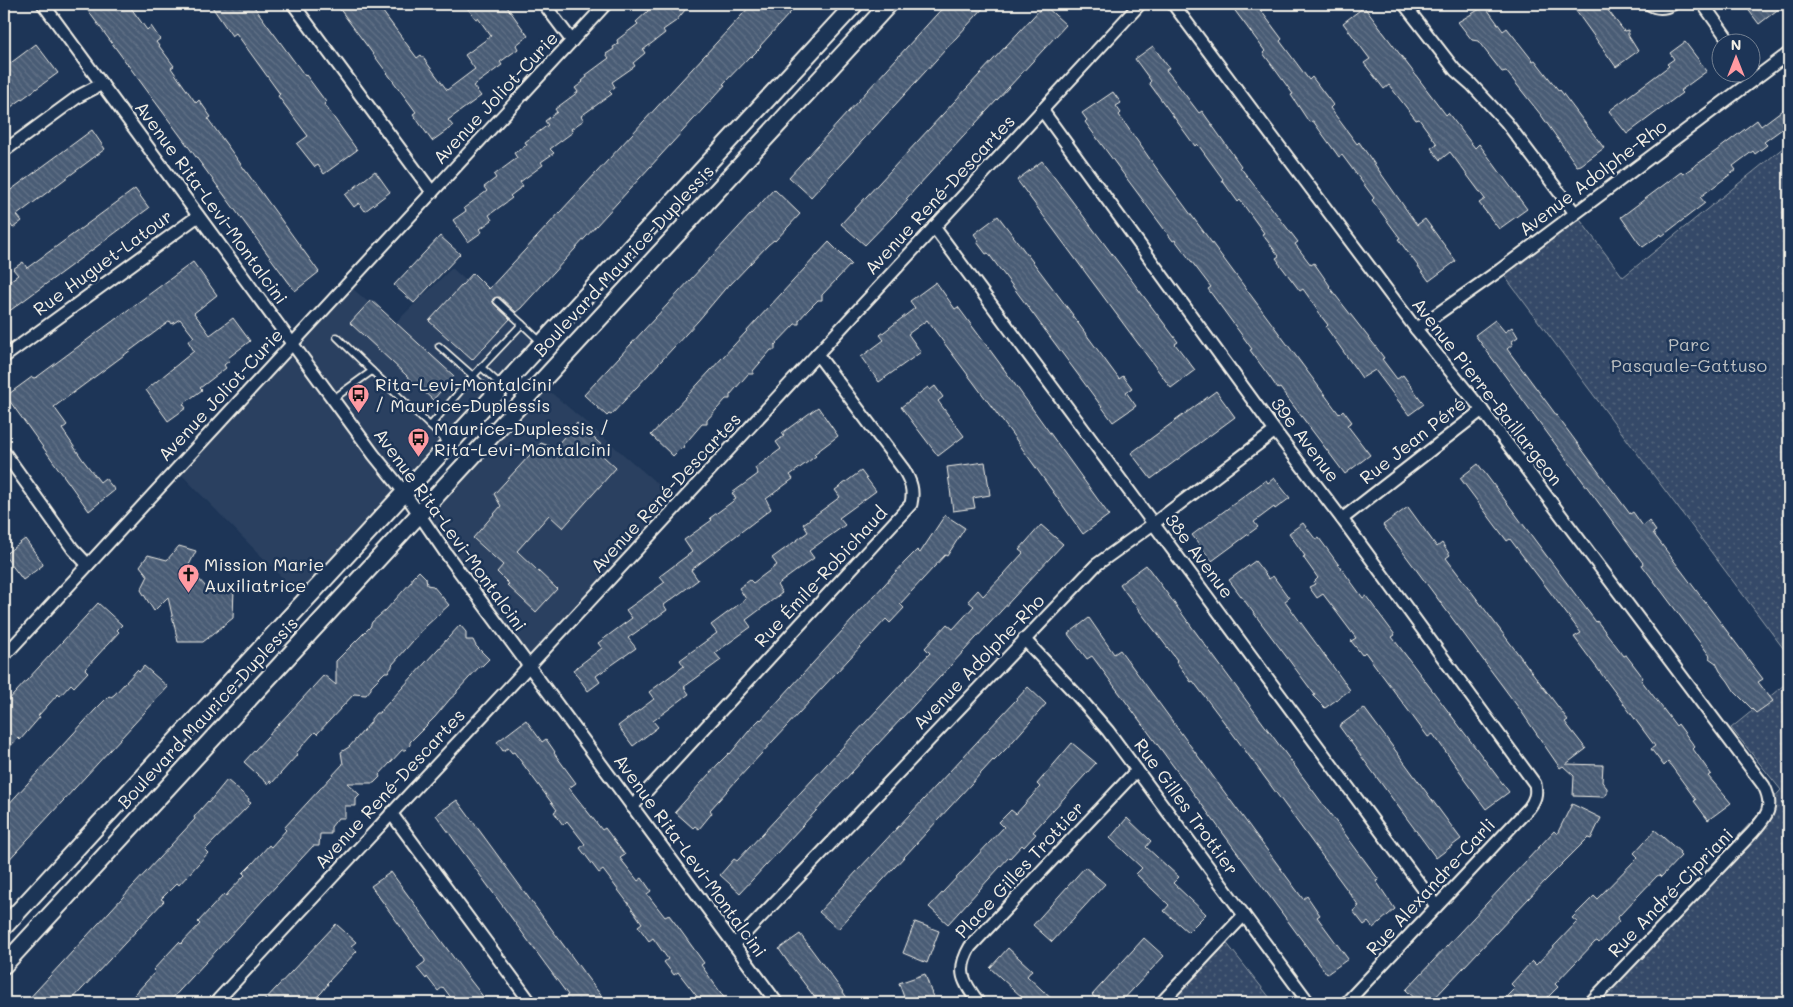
<svg xmlns="http://www.w3.org/2000/svg" width="1793" height="1007" font-family="Mali,sans-serif">
<style>
.built{fill:#2a4060}
.park{fill:url(#park-dots);stroke:#949ea8}
.building{fill:url(#building-back-hatch);stroke:#f4f1e8}
.lines{fill:none;stroke-linecap:round;stroke-linejoin:round}
.lane-casing{stroke:#f4f1e8;stroke-width:9}
.street-casing{stroke:#f4f1e8;stroke-width:15}
.secondary-casing{stroke:#f4f1e8;stroke-width:20}
.path{stroke:#f4f1e8;stroke-width:2.5;stroke-dasharray:5 4;stroke-linecap:butt}
.lane{stroke:#1d3557;stroke-width:5.5}
.street{stroke:#1d3557;stroke-width:11}
.secondary{stroke:#1d3557;stroke-width:16}
.labels{text-anchor:middle;stroke-width:5;stroke-linejoin:round;paint-order:stroke}
.street-label{font-size:18px;fill:#f4f1e8;stroke:#1d3557}
.park-label{font-size:18px;fill:#bbbfc1;stroke:#1d3557}
.poi-label{font-size:18px;fill:#f4f1e8;stroke:#1d3557;text-anchor:start}
</style>
<defs>
<pattern id="park-dots" width="8" height="8" patternUnits="userSpaceOnUse" patternTransform="scale(1.25)"><rect width="8" height="8" fill="#354a67"/><path d="M2 2h.1M6 6h.1" fill="none" stroke="#53657d" stroke-width="1.8" stroke-linecap="round"/></pattern>
<pattern id="building-back-hatch" width="6" height="6" patternUnits="userSpaceOnUse" patternTransform="scale(1.25)"><rect width="6" height="6" fill="#485b74"/><path d="M-1 5l2 2M0 0l6 6M5-1l2 2" fill="none" stroke="#637388"/></pattern>
</defs>
<rect width="100%" height="100%" fill="#1d3557"/>
<filter id="ink" filterUnits="userSpaceOnUse"><feTurbulence type="fractalNoise" baseFrequency=".02" numOctaves="2"/><feDisplacementMap in="SourceGraphic" scale="10" xChannelSelector="R" yChannelSelector="G"/><feConvolveMatrix kernelMatrix="1 2 1 2 8 2 1 2 1" color-interpolation-filters="sRGB"/></filter>
<g filter="url(#ink)">
<g class="built">
<polygon points="452,268 539,347 305,601 176,469 347,284 394,324"/>
<polygon points="540,383 680,503 528,666 418,514"/>
</g>
<g class="park">
<polygon points="1789,143 1789,656 1500,270 1575,213 1623,277"/>
<polygon points="1789,681 1789,1003 1583,1003 1781,790 1731,728"/>
<polygon points="1225,941 1274,1003 1168,1003"/>
</g>
<g class="building">
<polygon points="83,4 128,4 147,30 151,26 160,39 156,42 174,66 171,68 196,103 199,100 211,117 208,119 319,272 295,291"/>
<polygon points="210,4 252,4 305,76 306,75 326,102 324,104 357,150 324,174 318,165 315,167 297,144 308,136 278,96 280,94 236,33 232,36"/>
<polygon points="336,4 377,4 417,58 421,55 447,90 475,69 465,55 491,36 478,18 476,19 464,4 505,4 528,36 516,45 518,49 500,62 502,65 473,86 481,96 448,120 453,126 432,141 413,114 416,112"/>
<polygon points="645,4 690,4 676,21 663,30 665,33 643,50 645,53 633,63 635,66 612,82 615,87 609,91 612,94 581,116 584,120 571,129 573,132 550,149 554,153 541,162 543,165 520,182 523,186 510,196 512,198 489,215 492,220 480,229 482,232 468,242 453,220 466,211 464,208 487,191 484,187 496,178 494,175 517,158 514,153 527,145 525,142 548,125 545,121 557,112 555,109 578,92 575,88 583,82 582,81 587,77 586,75 609,58 606,54 614,49 613,47 618,44 617,40 638,24 636,22 648,11 648,9"/>
<polygon points="752,4 798,4 760,46 761,47 751,57 750,56 723,84 725,85 521,308 516,312 500,297 494,298 492,300 494,304 510,319 472,360 429,321 473,273 489,289"/>
<polygon points="946,4 987,4 811,197 789,177"/>
<polygon points="1230,4 1256,4 1282,39 1280,41 1309,80 1312,77 1333,105 1330,108 1357,144 1359,142 1417,225 1425,219 1456,261 1429,281 1398,239 1400,238 1372,200 1374,198 1342,155 1339,157 1313,121 1309,122 1291,95 1293,94 1263,53 1265,51"/>
<polygon points="1571,4 1603,4 1624,31 1628,30 1628,35 1638,51 1616,67"/>
<polygon points="1744,4 1785,4 1759,24"/>
<polygon points="1044,5 1066,25 906,199 908,200 896,213 865,245 841,224"/>
<polygon points="1485,6 1503,31 1507,28 1533,61 1535,60 1559,91 1560,90 1604,148 1581,165 1577,166 1541,115 1506,71 1502,72 1478,41 1472,40 1458,22"/>
<polygon points="1364,7 1446,115 1448,113 1475,148 1479,144 1527,209 1499,229 1479,203 1485,199 1450,152 1440,160 1431,148 1437,144 1419,119 1416,120 1389,85 1384,89 1364,63 1370,59 1343,23"/>
<polygon points="1685,42 1707,71 1680,91 1682,93 1627,134 1609,111 1669,66 1667,64 1674,59 1670,53"/>
<polygon points="36,44 58,73 11,107 4,97 4,68"/>
<polygon points="1153,46 1169,68 1166,70 1174,80 1199,113 1202,111 1241,166 1240,167 1298,242 1295,244 1311,265 1314,263 1330,286 1329,287 1376,347 1384,358 1382,359 1397,379 1403,375 1424,404 1409,415 1375,370 1362,378 1326,327 1328,325 1317,311 1318,310 1303,289 1300,291 1278,262 1279,262 1276,258 1279,256 1262,234 1264,233 1240,200 1238,202 1222,180 1223,179 1199,146 1197,144 1195,146 1149,83 1151,81 1135,59"/>
<polygon points="1113,92 1121,103 1116,106 1121,113 1119,115 1157,169 1339,414 1343,410 1352,422 1347,425 1370,455 1345,474 1280,388 1278,389 1269,376 1250,350 1252,349 1208,289 1211,287 1175,240 1173,241 1085,122 1087,120 1082,113"/>
<polygon points="1789,105 1789,124 1764,142 1767,145 1755,154 1753,151 1733,166 1736,170 1700,197 1705,203 1662,236 1661,234 1643,247 1639,243 1621,217 1681,172 1683,174 1716,151 1757,120 1761,126"/>
<polygon points="92,130 105,149 17,215 22,221 13,228 8,221 4,224 4,195"/>
<polygon points="1042,161 1178,342 1175,344 1195,370 1171,388 1017,180"/>
<polygon points="375,171 390,192 365,211 359,203 354,207 345,195"/>
<polygon points="135,189 149,208 4,315 4,285 18,275 13,269 23,262 27,268"/>
<polygon points="774,189 800,214 775,241 774,240 768,245 730,285 729,284 698,321 611,415 609,414 607,416 584,395"/>
<polygon points="998,216 1073,315 1072,315 1119,379 1123,376 1132,388 1126,392 1136,406 1113,422 988,253 986,254 977,242 979,241 974,234"/>
<polygon points="440,236 460,254 414,303 394,285"/>
<polygon points="829,242 851,264 822,295 822,300 818,300 807,311 799,320 799,324 795,324 775,345 775,350 771,350 753,371 753,374 748,374 730,395 730,399 726,399 707,420 707,424 702,424 684,445 683,448 680,449 673,456 651,435"/>
<polygon points="193,262 217,295 194,313 210,335 233,318 250,341 228,358 230,360 224,365 226,368 200,388 202,390 183,404 186,408 168,421 146,390 194,351 188,341 194,337 180,319 172,324 170,321 54,407 67,425 62,429 83,460 100,482 105,478 115,490 89,511 6,396 32,377 34,378 37,377"/>
<polygon points="936,282 955,309 958,307 998,361 1109,515 1083,534 1012,434 927,320 908,334 921,352 879,382 861,357 884,340 880,335 915,308 910,301"/>
<polygon points="371,300 454,376 433,400 350,323"/>
<polygon points="1495,320 1505,332 1512,327 1518,337 1512,341 1513,344 1507,349 1630,514 1633,512 1643,526 1649,521 1656,531 1653,533 1763,679 1758,682 1773,701 1756,713 1735,692 1728,681 1720,671 1716,663 1709,658 1710,656 1642,565 1643,563 1475,335"/>
<polygon points="935,386 943,397 938,401 964,436 938,456 901,407 928,387 930,390"/>
<polygon points="1216,391 1235,417 1151,479 1131,453"/>
<polygon points="818,407 838,436 814,454 816,456 790,475 793,479 766,499 771,509 691,570 698,580 664,605 667,610 628,638 636,648 596,676 600,682 588,691 573,670 602,648 598,643 632,618 626,610 665,582 660,576 692,552 684,540 712,520 710,518 736,499 732,493 758,474 755,468 781,449 776,442 784,436 782,433"/>
<polygon points="577,423 607,450 603,456 616,468 563,528 549,515 517,551 557,589 536,612 507,585 509,584 497,572 503,565 473,538 501,506 494,494 541,443 554,448"/>
<polygon points="985,462 990,495 973,498 975,508 953,511 947,467"/>
<polygon points="1478,464 1596,622 1597,621 1624,656 1626,655 1639,672 1643,678 1641,680 1664,710 1676,726 1678,724 1695,747 1693,749 1711,774 1708,776 1731,803 1708,820 1694,801 1696,800 1672,767 1668,762 1664,766 1651,749 1655,746 1574,637 1581,633 1510,539 1507,541 1460,478"/>
<polygon points="861,471 876,491 839,518 845,525 809,551 814,558 777,585 782,593 746,620 751,627 715,653 721,660 684,687 689,694 653,721 658,727 633,746 618,726 654,699 649,692 684,666 680,660 717,633 711,625 746,599 739,588 750,580 753,583 777,565 772,558 808,532 803,524 840,497 835,490"/>
<polygon points="1274,478 1290,498 1275,509 1274,507 1254,522 1258,527 1212,561 1192,535 1266,480 1268,483"/>
<polygon points="1408,507 1437,547 1442,543 1450,555 1446,558 1568,720 1565,722 1586,749 1566,764 1603,765 1602,782 1607,788 1607,794 1603,797 1573,796 1574,776 1563,766 1560,768 1521,711 1383,525"/>
<polygon points="945,515 965,528 947,556 945,555 900,604 904,608 890,623 886,619 736,781 710,810 712,813 699,829 695,826 693,828 675,812 718,764 729,753 730,754 753,726 760,719 761,720 905,562 917,550 920,553"/>
<polygon points="1303,523 1316,540 1319,538 1363,598 1366,596 1395,635 1392,637 1509,792 1486,809 1463,778 1464,777 1433,734 1428,737 1365,652 1362,655 1359,651 1351,641 1356,638 1323,594 1317,598 1309,587 1315,584 1314,582 1318,578 1303,557 1305,556 1289,533"/>
<polygon points="1041,525 1063,544 740,893 720,875 734,859 737,861 930,653 925,648 947,624 953,629 974,606 968,601 978,590 983,596 1004,574 1023,553 1019,550"/>
<polygon points="25,539 42,562 43,565 23,580 4,555"/>
<polygon points="179,546 196,551 188,567 206,587 234,588 233,618 203,642 178,642 168,597 154,611 141,590 148,576 140,566 148,555 167,560"/>
<polygon points="1255,561 1269,579 1273,576 1289,598 1285,601 1350,690 1325,708 1313,696 1315,695 1229,580"/>
<polygon points="1146,565 1379,880 1376,881 1395,909 1373,928 1368,922 1364,925 1353,911 1359,906 1233,734 1193,681 1191,682 1176,661 1177,660 1126,593 1120,584"/>
<polygon points="419,571 426,578 427,585 433,586 449,605 426,626 392,665 392,667 388,672 385,672 371,686 371,689 366,695 354,694 317,734 315,732 312,735 296,753 298,754 272,783 270,781 268,784 244,762 324,675 336,685 336,661 370,627 372,622 386,610 412,581 412,578"/>
<polygon points="98,603 122,625 117,630 119,632 85,669 88,672 74,687 71,684 60,696 58,694 38,716 40,717 20,740 18,738 4,753 4,705"/>
<polygon points="1089,618 1114,654 1120,650 1303,899 1307,896 1320,915 1317,917 1348,959 1327,974 1092,656 1087,659 1068,634"/>
<polygon points="460,625 466,632 466,640 473,640 476,646 489,659 482,666 480,666 457,691 457,693 450,699 435,717 410,742 410,745 405,750 402,750 379,775 380,777 374,783 347,783 360,795 356,799 356,806 345,806 345,818 338,818 331,827 331,834 320,834 319,846 313,846 168,1003 127,1003 155,972 153,970 179,942 181,944 200,924 198,922 224,894 226,896 229,892 245,875 243,873 253,863 269,845 271,847 286,830 284,828 343,764 341,752 349,747 371,722 371,719 376,713 379,713"/>
<polygon points="144,666 168,687 4,865 4,814 8,810 5,808 95,710 109,696 111,697 114,695 137,670 139,672"/>
<polygon points="1028,687 1046,704 1006,749 994,761 993,760 838,929 819,912"/>
<polygon points="1364,708 1461,839 1436,858 1339,726"/>
<polygon points="526,720 542,742 546,739 555,752 554,753 576,783 569,788 602,830 605,828 625,855 620,858 638,881 642,878 651,891 647,894 665,917 669,915 678,927 704,963 701,965 728,1003 702,1003 678,972 674,975 664,962 668,959 653,938 649,941 638,926 642,923 628,903 603,870 599,873 580,848 585,844 567,821 563,825 554,812 557,810 514,752 512,753 508,748 503,751 497,742"/>
<polygon points="1072,743 1096,763 1033,832 1036,834 1024,847 1022,845 1010,858 1009,857 948,924 929,907 1004,827 999,822 1011,810 1016,814 1040,787 1037,784"/>
<polygon points="227,780 249,799 248,801 251,803 205,850 208,853 179,885 177,883 161,899 164,901 69,1003 25,1003 195,819 194,817 208,801 209,802"/>
<polygon points="457,800 589,980 607,1003 556,1003 568,995 436,815"/>
<polygon points="1572,804 1601,818 1591,839 1588,838 1545,881 1430,1003 1420,1003 1406,990 1554,831 1557,834"/>
<polygon points="1127,818 1151,841 1146,847 1179,877 1173,883 1206,914 1188,932 1164,911 1169,905 1136,874 1142,868 1110,838"/>
<polygon points="1655,830 1680,852 1679,854 1681,856 1661,877 1659,875 1657,876 1618,917 1619,921 1599,943 1597,941 1595,942 1555,984 1558,987 1542,1003 1500,1003 1515,988 1511,984 1532,961 1536,965 1577,922 1572,918 1594,896 1597,899 1638,857 1634,853"/>
<polygon points="1085,867 1105,884 1052,942 1033,925"/>
<polygon points="391,872 464,972 488,1003 455,1003 443,987 438,991 427,977 426,979 417,968 425,962 425,960 371,886"/>
<polygon points="915,922 939,931 927,963 903,953"/>
<polygon points="336,924 356,942 351,946 357,951 327,983 328,984 322,992 311,1003 262,1003"/>
<polygon points="800,934 835,981 851,1003 819,1003 788,962 779,949"/>
<polygon points="1144,938 1164,956 1120,1003 1101,1003 1092,995"/>
<polygon points="1008,948 1032,970 1027,976 1056,1003 1018,1003 1023,998 990,968"/>
<polygon points="925,974 935,1003 906,1003 899,983"/>
</g>
<g class="lines">
<defs>
<g id="lane">
<polyline points="497,301 522,324"/>
<polyline points="337,337 372,371"/>
<polyline points="481,367 502,386"/>
<polyline points="492,394 473,376 522,324 541,342"/>
<polyline points="333,399 372,371 448,443"/>
<polyline points="430,426 473,376 439,346"/>
</g>
<g id="street">
<polyline points="43,4 374,455 404,492 445,552 777,1003"/>
<polyline points="293,4 432,192"/>
<polyline points="544,4 572,41"/>
<path d="M1173 4 1416 329 1482 410 1764 786C1775 808 1766 817 1752 833L1590 1003"/>
<polyline points="1404,4 1455,70 1471,84 1506,122 1575,213"/>
<path d="M1649 4C1657 9 1665 8 1673 4"/>
<polyline points="1703,4 1730,42"/>
<path d="M1042 110 1275 431 1342 519 1535 784C1537 794 1535 800 1529 808L1346 1003"/>
<polyline points="4,151 79,96 102,84"/>
<polyline points="934,227 1436,906"/>
<polyline points="1416,329 1500,270 1789,53"/>
<polyline points="4,357 198,216"/>
<polyline points="4,452 73,549 88,565"/>
<polyline points="1342,519 1482,410"/>
<polyline points="1024,639 1076,694 1108,731 1309,1003"/>
<polyline points="4,656 606,4"/>
<path d="M632 807 911 504C914 490 911 482 904 470L817 354"/>
<polyline points="391,813 531,1003"/>
<polyline points="734,945 1096,565 1153,524 1275,431"/>
<polyline points="215,1003 596,594 1140,4"/>
<path d="M979 1003C963 982 956 971 970 947L1137 770"/>
<polyline points="1161,1003 1244,915"/>
</g>
<g id="secondary">
<polyline points="4,927 855,4"/>
<polyline points="4,965 889,4"/>
</g>
</defs>
<use href="#lane" class="lane-casing"/>
<use href="#street" class="street-casing"/>
<use href="#secondary" class="secondary-casing"/>
<polyline class="path" points="1781,803 1789,802"/>
<use href="#lane" class="lane"/>
<use href="#street" class="street"/>
<use href="#secondary" class="secondary"/>
</g>
</g>
<defs>
<symbol id="bus-pin" viewBox="-11 -11 22 30"><path d="M0 17L-7.5 6A9.5 9.5 0 1 1 7.5 6Z" fill="#ff9aa2" stroke="#1d3557"/><path d="M-5-6H5V4H4V6H2V4H-2V6H-4V4H-5ZM-3.5-4V0h7V-4ZM-3.5 1.2v1.5H-2V1.2ZM2 1.2v1.5H3.5V1.2Z" fill="#111"/></symbol>
<symbol id="church-pin" viewBox="-11 -11 22 30"><path d="M0 17L-7.5 6A9.5 9.5 0 1 1 7.5 6Z" fill="#ff9aa2" stroke="#1d3557"/><path d="M-1.2-6h2.4v3.5h3.3v2.4h-3.3V6h-2.4V-.1h-3.3v-2.4h3.3Z" fill="#111"/></symbol>
</defs>
<g fill-rule="evenodd">
<use href="#bus-pin" x="346" y="382" width="25" height="34"/>
<use href="#bus-pin" x="406" y="426" width="25" height="34"/>
<use href="#church-pin" x="176" y="562" width="25" height="34"/>
</g>
<g class="labels">
<g class="street-label">
<text transform="translate(496 98) rotate(-47)" y="6">Avenue Joliot-Curie</text>
<text transform="translate(1593 178) rotate(-37)" y="6">Avenue Adolphe-Rho</text>
<text transform="translate(940 195) rotate(-47)" y="6">Avenue René-Descartes</text>
<text transform="translate(211 203) rotate(54)" y="6">Avenue Rita-Levi-Montalcini</text>
<text transform="translate(624 261) rotate(-47)" y="6">Boulevard Maurice-Duplessis</text>
<text transform="translate(103 263) rotate(-36)" y="6">Rue Huguet-Latour</text>
<text transform="translate(1487 392) rotate(52)" y="6">Avenue Pierre-Baillargeon</text>
<text transform="translate(221 395) rotate(-47)" y="6">Avenue Joliot-Curie</text>
<text transform="translate(1305 440) rotate(53)" y="6">39e Avenue</text>
<text transform="translate(1413 441) rotate(-38)" y="6">Rue Jean Péré</text>
<text transform="translate(666 493) rotate(-47)" y="6">Avenue René-Descartes</text>
<text transform="translate(450 530) rotate(54)" y="6">Avenue Rita-Levi-Montalcini</text>
<text transform="translate(1199 556) rotate(53)" y="6">38e Avenue</text>
<text transform="translate(821 577) rotate(-47)" y="6">Rue Émile-Robichaud</text>
<text transform="translate(979 662) rotate(-46)" y="6">Avenue Adolphe-Rho</text>
<text transform="translate(208 713) rotate(-47)" y="6">Boulevard Maurice-Duplessis</text>
<text transform="translate(390 789) rotate(-47)" y="6">Avenue René-Descartes</text>
<text transform="translate(1186 807) rotate(54)" y="6">Rue Gilles Trottier</text>
<text transform="translate(690 856) rotate(54)" y="6">Avenue Rita-Levi-Montalcini</text>
<text transform="translate(1020 870) rotate(-47)" y="6">Place Gilles Trottier</text>
<text transform="translate(1431 887) rotate(-47)" y="6">Rue Alexandre-Carli</text>
<text transform="translate(1671 893) rotate(-46)" y="6">Rue André-Cipriani</text>
</g>
<g class="park-label">
<text x="1689" y="351">Parc<tspan x="1689" dy="21">Pasquale-Gattuso</tspan></text>
</g>
<g class="poi-label">
<text x="375" y="391">Rita-Levi-Montalcini<tspan x="375" dy="21">/ Maurice-Duplessis</tspan></text>
<text x="434" y="435">Maurice-Duplessis /<tspan x="434" dy="21">Rita-Levi-Montalcini</tspan></text>
<text x="204" y="571">Mission Marie<tspan x="204" dy="21">Auxiliatrice</tspan></text>
</g>
</g>
<rect width="1793" height="1007" fill="none" stroke="#1d3557" stroke-width="20"/>
<rect x="10" y="10" width="1773" height="987" fill="none" stroke="#f4f1e8" stroke-width="2" filter="url(#ink)"/>
<g transform="translate(1736 58)"><circle r="24" fill="#1d3557" stroke="#738091"/>
<path d="M0-4L9 19L0 12L-9 19Z" fill="#ff9aa2"/>
<text y="-8" font-size="14" font-weight="bold" text-anchor="middle" fill="#f4f1e8">N</text>
</g>
</svg>
